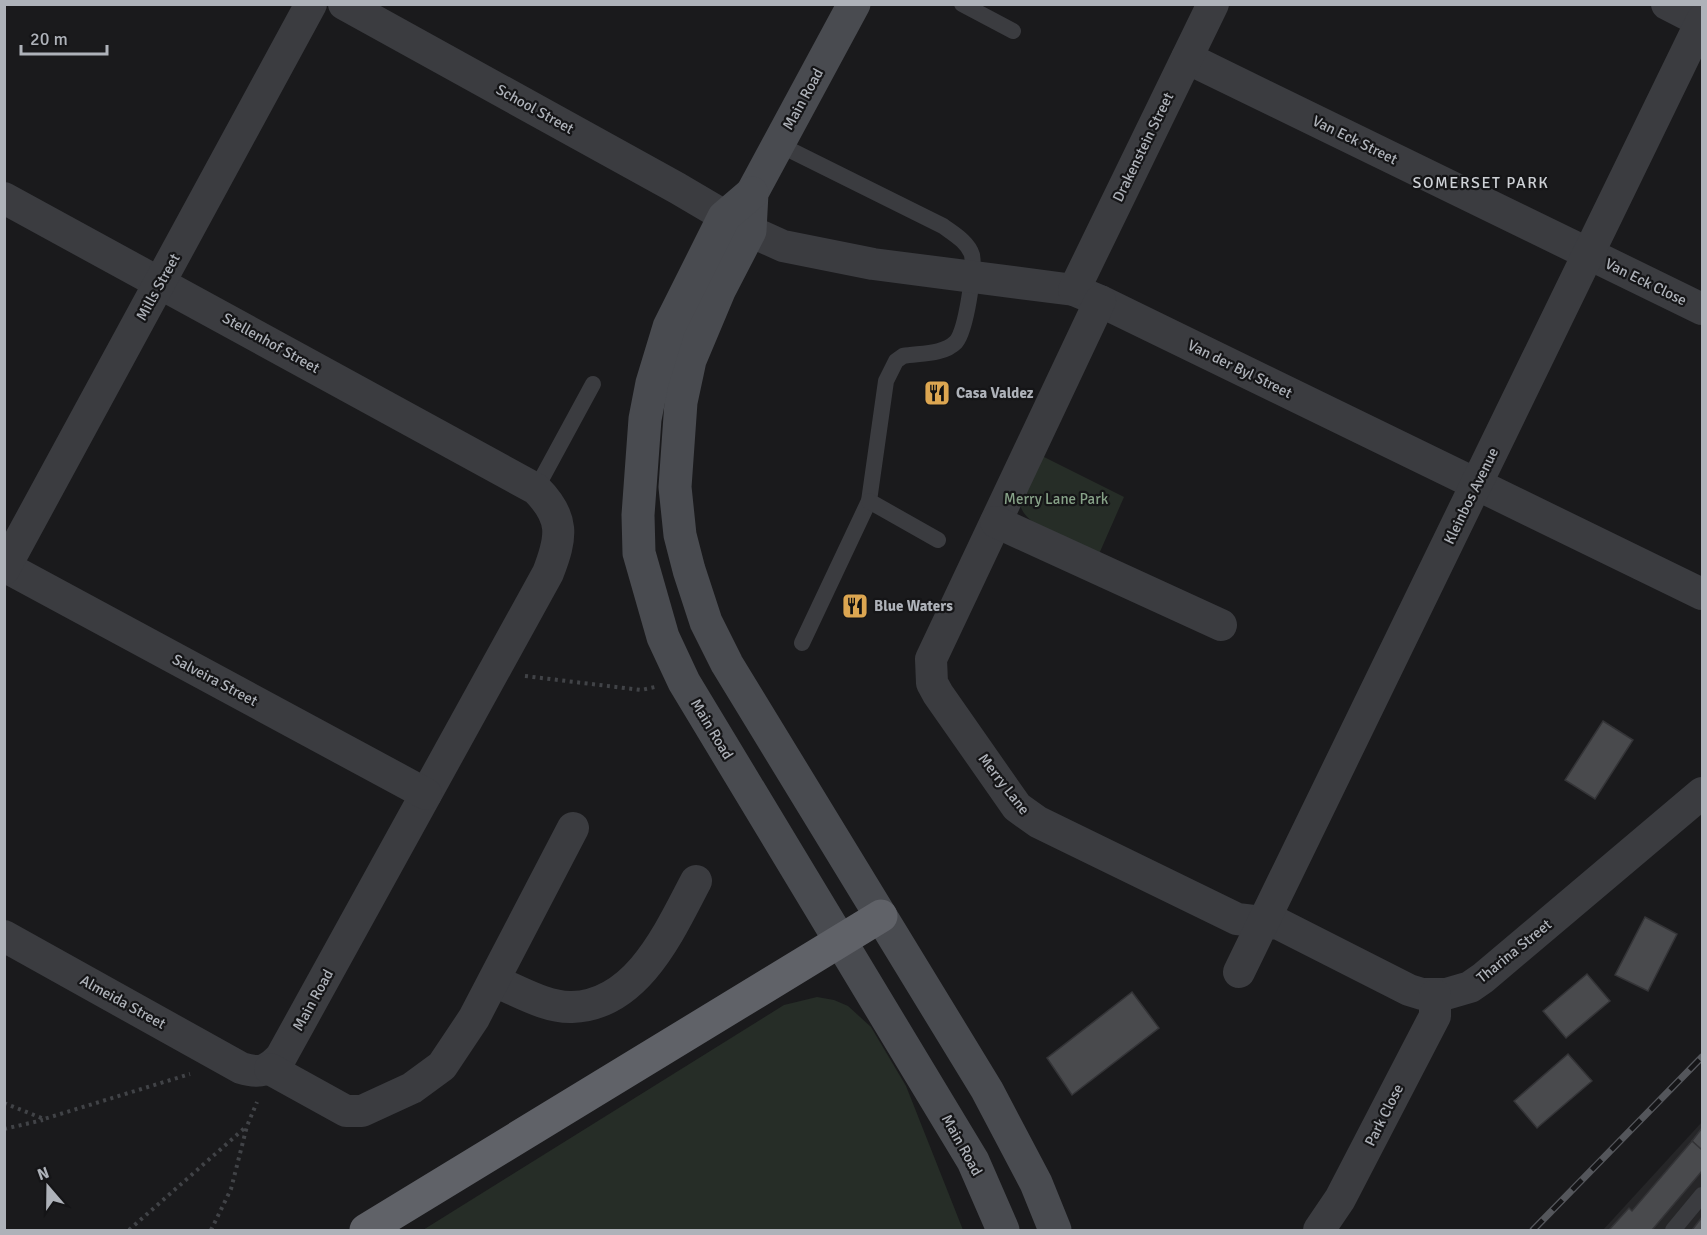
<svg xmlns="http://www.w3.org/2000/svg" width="1707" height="1235" font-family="Signika,sans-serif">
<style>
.built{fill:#262628}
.green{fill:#262d27}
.building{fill:#494a4d;stroke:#343437;stroke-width:1.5}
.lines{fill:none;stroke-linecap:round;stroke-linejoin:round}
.path{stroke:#414347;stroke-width:4;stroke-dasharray:3 4.5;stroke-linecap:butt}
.service{stroke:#3b3c40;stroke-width:16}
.minor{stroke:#3b3c40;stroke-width:32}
.secondary{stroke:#494b50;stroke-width:33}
.trunk{stroke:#606268;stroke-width:33}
.rail-casing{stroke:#54565b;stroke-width:7}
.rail{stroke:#151517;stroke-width:4.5;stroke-dasharray:14;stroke-linecap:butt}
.labels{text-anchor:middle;stroke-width:4.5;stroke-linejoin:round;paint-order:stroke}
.street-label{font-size:15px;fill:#aeb2b9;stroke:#151517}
.poi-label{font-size:15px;font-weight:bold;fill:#aeb2b9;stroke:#151517;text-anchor:start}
.park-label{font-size:15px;fill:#87a288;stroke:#151517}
.neighbourhood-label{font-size:16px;letter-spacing:1.5px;fill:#ced1d6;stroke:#151517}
</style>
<rect width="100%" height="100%" fill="#1a1a1c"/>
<polygon class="built" points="1702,1122 1702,1230 1603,1230"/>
<g class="green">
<path d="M1040 455 1124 497 1099 554C1077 544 1024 528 1020 504Z"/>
<polygon points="817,997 834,1000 848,1006 871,1027 906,1086 963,1230 423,1230 784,1005"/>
</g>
<g class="building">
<polygon points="1603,721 1633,740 1595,799 1565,780"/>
<polygon points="1645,917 1677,934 1648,991 1615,975"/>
<polygon points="1587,974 1610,1001 1566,1038 1543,1011"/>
<polygon points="1132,992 1159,1028 1072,1095 1047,1058"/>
<polygon points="1568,1054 1592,1081 1537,1128 1514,1101"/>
<polygon points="1702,1128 1702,1150 1692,1141"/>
<polygon points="1692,1141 1702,1150 1702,1171 1652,1230 1609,1230 1629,1208 1632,1211"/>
<polygon points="1702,1217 1702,1230 1692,1230"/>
</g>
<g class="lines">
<g class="path">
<polyline points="525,676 641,690 655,687"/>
<polyline points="4,1103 44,1119 190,1074"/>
<polyline points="4,1129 43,1120"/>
<polyline points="129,1230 247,1126"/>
<polyline points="211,1230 231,1189 247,1126 257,1102"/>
</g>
<g class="service">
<polyline points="962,4 1013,31"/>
<path d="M778 144 943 226C954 234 968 242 972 255 975 271 966 330 956 342 943 355 920 353 903 356L896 361 886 381 869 501 802 643"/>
<polyline points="536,489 593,384"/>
<polyline points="869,501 938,540"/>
<polyline points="1673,1230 1702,1195"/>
</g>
<g class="minor">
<polyline points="344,4 677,188 750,231 783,246 873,264 1074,290 1100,301 1702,594"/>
<polyline points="1667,4 1702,22"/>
<polyline points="1187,58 1702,309"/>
<path d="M4 198 536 489C565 518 562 537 548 573L281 1057C268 1071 260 1074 241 1068L4 936"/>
<polyline points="1074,290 1213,4"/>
<polyline points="1100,301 931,659 932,683 938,694 1017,807 1038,822 1237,919 1279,924 1409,990 1422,994 1446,994 1470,987 1483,978 1702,793"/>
<polyline points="996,522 1221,625"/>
<polyline points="4,566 426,794"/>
<polyline points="4,569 311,4"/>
<polyline points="1239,972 1702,20"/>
<path d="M494 981C517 990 546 1008 572 1007 638 1005 670 930 696 881"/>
<polyline points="270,1069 346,1111 362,1111 412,1088 442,1066 474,1018 573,828"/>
<polyline points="1319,1230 1340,1199 1435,1016 1435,995"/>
</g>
<g class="secondary">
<polyline points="854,4 752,193 750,231 719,291 690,360 681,402 675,487 680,535 689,570 706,622 727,664 987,1090 1036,1183 1055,1230"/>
<polyline points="752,193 724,217 669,327 652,383 645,419 638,515 639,553 663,637 684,682 973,1161 1003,1230"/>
</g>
<polyline class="trunk" points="366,1230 881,916"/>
<defs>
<polyline id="rail" points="1533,1230 1702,1057"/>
</defs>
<use href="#rail" class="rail-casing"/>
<use href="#rail" class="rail"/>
</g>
<defs>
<symbol id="restaurant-square" viewBox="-11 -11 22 22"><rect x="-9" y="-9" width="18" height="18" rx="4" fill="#dca651" stroke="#151517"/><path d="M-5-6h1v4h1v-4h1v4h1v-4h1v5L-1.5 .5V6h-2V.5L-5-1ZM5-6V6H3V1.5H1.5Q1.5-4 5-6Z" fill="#111"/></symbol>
</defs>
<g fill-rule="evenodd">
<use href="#restaurant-square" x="922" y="378" width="30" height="30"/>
<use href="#restaurant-square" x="840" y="591" width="30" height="30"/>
</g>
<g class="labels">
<g class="street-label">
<text transform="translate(803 99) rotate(-61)" y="5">Main Road</text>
<text transform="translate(535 109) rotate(29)" y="5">School Street</text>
<text transform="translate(1355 140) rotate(26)" y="5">Van Eck Street</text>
<text transform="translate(1143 147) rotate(-64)" y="5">Drakenstein Street</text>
<text transform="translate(1646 282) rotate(26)" y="5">Van Eck Close</text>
<text transform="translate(158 287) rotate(-61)" y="5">Mills Street</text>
<text transform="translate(271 343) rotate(29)" y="5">Stellenhof Street</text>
<text transform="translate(1240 369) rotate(26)" y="5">Van der Byl Street</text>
<text transform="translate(1471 496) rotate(-64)" y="5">Kleinbos Avenue</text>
<text transform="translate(215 680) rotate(28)" y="5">Salveira Street</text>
<text transform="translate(712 729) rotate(59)" y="5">Main Road</text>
<text transform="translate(1004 784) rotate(52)" y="5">Merry Lane</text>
<text transform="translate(1514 951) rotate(-39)" y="5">Tharina Street</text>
<text transform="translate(313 1000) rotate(-61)" y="5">Main Road</text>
<text transform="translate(123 1002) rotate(29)" y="5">Almeida Street</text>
<text transform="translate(1384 1115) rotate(-63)" y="5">Park Close</text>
<text transform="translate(962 1145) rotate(61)" y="5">Main Road</text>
</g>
<g class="poi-label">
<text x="956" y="398">Casa Valdez</text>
<text x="874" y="611">Blue Waters</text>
</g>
<g class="park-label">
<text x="1056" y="504">Merry Lane Park</text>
</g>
<g class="neighbourhood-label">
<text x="1481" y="188">SOMERSET PARK</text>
</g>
</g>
<rect width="1707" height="1235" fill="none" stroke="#aeb2b9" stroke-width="12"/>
<g transform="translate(48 1187) rotate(340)" stroke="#151517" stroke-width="4.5" paint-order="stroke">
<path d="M0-4.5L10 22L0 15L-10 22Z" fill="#aeb2b9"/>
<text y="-9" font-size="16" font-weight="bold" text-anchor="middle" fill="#aeb2b9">N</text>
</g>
<path d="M21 45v9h86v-9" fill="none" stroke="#aeb2b9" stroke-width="3"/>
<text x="30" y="45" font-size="18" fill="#aeb2b9" stroke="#151517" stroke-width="4.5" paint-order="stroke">20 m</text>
</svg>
